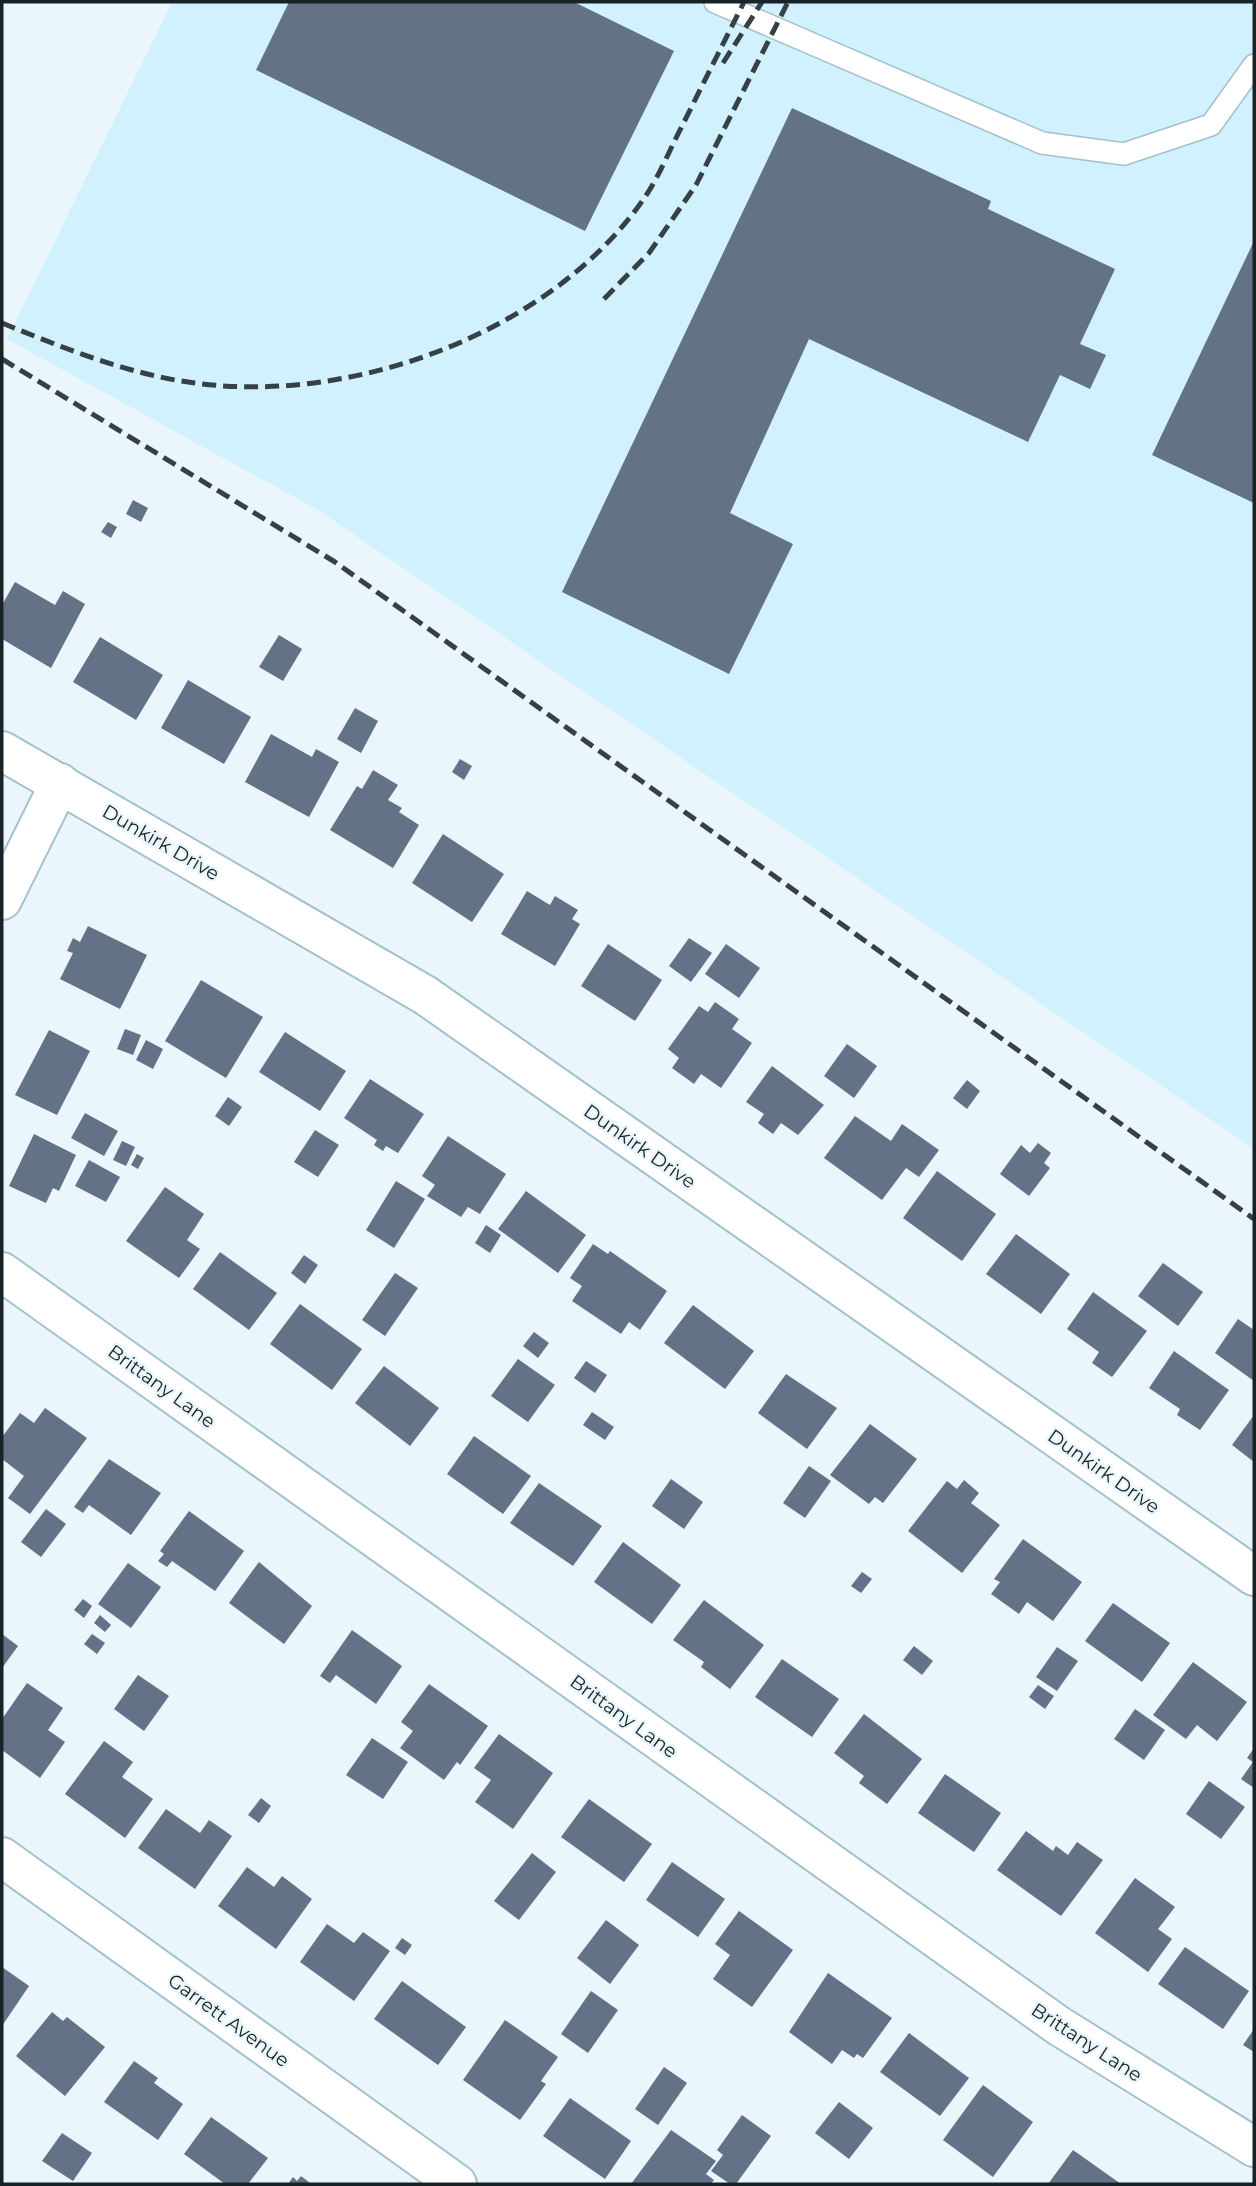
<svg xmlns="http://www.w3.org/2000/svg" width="1256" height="2186" font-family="Montserrat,sans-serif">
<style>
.built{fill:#d2f1fe}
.building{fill:#637286}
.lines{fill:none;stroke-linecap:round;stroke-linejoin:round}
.lane-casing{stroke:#a3c0cd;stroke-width:24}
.street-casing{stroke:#a3c0cd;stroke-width:42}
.lane{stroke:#fff;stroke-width:21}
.street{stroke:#fff;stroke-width:38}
.rail{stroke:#364146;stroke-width:5;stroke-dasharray:14 7;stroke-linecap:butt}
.labels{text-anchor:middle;stroke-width:5;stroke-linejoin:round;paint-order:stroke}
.street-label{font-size:19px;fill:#182328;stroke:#eaf6fb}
</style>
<rect width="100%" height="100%" fill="#eaf6fb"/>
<polygon class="built" points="172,2 1254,2 1254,1149 318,510 7,339"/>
<g class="building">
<polygon points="289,2 574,2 674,51 585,231 256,70"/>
<polygon points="792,108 991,201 988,209 1115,269 1080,344 1106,355 1090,389 1060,375 1028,442 809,339 730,513 793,544 729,674 562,592"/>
<polygon points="1254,241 1254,503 1152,455"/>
<polygon points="133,500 148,508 141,522 126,514"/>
<polygon points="108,522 117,527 111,538 101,532"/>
<polygon points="15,582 55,605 63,591 85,604 51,668 2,639 2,605"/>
<polygon points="279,635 302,649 283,681 259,667"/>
<polygon points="100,637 163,675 136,720 73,682"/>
<polygon points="188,680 251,717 224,764 161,728"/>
<polygon points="355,708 378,721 361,753 337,739"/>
<polygon points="271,734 312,757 316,749 339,762 309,817 245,782"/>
<polygon points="460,759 472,766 464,780 452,772"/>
<polygon points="373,770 398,785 388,800 402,808 399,812 419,825 393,868 330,830 357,786 362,789"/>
<polygon points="443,834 504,874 472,922 412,883"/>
<polygon points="527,891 550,905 555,896 578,910 572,919 580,924 555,966 501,934"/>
<polygon points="88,926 147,955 120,1009 60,979 73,953 67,951 73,938 80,942"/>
<polygon points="689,938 712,953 691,982 669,966"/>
<polygon points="608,944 662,980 635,1021 581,986"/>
<polygon points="726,944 760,968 739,998 705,974"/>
<polygon points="201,980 263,1017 226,1078 165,1041"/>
<polygon points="715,1002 739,1019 732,1029 752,1043 721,1088 701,1074 694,1084 672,1068 679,1058 668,1049 699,1006 708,1012"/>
<polygon points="125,1029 141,1035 133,1055 117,1049"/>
<polygon points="49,1030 90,1051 57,1115 15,1095"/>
<polygon points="285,1032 346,1071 320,1111 259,1072"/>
<polygon points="146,1040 163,1049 153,1069 136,1060"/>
<polygon points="847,1044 877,1066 854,1098 824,1076"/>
<polygon points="772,1066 824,1105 798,1135 781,1123 773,1134 758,1123 764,1114 746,1102"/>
<polygon points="370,1079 424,1114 398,1153 386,1146 383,1151 374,1145 377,1140 344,1118"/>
<polygon points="967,1080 980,1091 967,1109 953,1098"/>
<polygon points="228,1097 242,1107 229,1126 215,1116"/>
<polygon points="85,1113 118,1131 104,1156 71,1138"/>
<polygon points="855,1116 891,1141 902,1124 939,1150 919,1177 906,1168 882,1200 824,1158"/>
<polygon points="315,1130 339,1145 318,1177 294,1162"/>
<polygon points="34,1134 76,1155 59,1191 53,1188 46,1203 9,1186"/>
<polygon points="448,1136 506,1174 480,1214 468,1207 461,1217 427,1196 435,1185 422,1176"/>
<polygon points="122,1141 135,1147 126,1166 113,1160"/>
<polygon points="1038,1143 1051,1153 1044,1163 1050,1168 1029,1196 1000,1174 1021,1145 1030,1153"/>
<polygon points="137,1154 144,1158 138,1169 131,1165"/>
<polygon points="89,1160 120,1177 106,1202 75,1186"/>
<polygon points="937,1171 996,1214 962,1261 903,1218"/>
<polygon points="396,1181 425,1199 394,1248 366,1230"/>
<polygon points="165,1187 204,1214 187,1240 200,1249 179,1278 126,1241"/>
<polygon points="526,1191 586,1235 558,1273 498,1229"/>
<polygon points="486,1225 501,1235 490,1253 475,1243"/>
<polygon points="1016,1234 1070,1274 1041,1314 986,1274"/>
<polygon points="593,1244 608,1254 610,1251 667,1291 640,1330 629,1322 621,1334 572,1301 582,1286 570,1278"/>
<polygon points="220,1252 277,1293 249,1330 193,1289"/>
<polygon points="304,1255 318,1265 305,1284 291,1273"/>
<polygon points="1163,1263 1203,1292 1178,1326 1138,1296"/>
<polygon points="395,1273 418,1288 385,1336 362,1320"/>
<polygon points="1093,1292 1147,1331 1112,1377 1092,1363 1099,1352 1067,1329"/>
<polygon points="300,1304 362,1349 332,1390 270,1344"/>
<polygon points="693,1305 754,1351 725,1389 664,1343"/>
<polygon points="1238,1319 1254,1330 1254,1381 1215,1353"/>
<polygon points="534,1332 549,1343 538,1358 523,1346"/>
<polygon points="1174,1351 1229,1390 1200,1430 1177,1415 1180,1409 1149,1388"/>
<polygon points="518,1359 555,1385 528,1422 491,1396"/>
<polygon points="586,1361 607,1375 595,1393 574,1378"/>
<polygon points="384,1366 439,1408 410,1446 355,1403"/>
<polygon points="786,1374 837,1408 807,1449 758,1413"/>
<polygon points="45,1408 87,1438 30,1514 8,1498 24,1476 2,1459 2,1437 20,1413 34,1423"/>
<polygon points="592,1412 614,1427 605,1440 583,1425"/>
<polygon points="1254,1415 1254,1462 1232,1445"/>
<polygon points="870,1424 917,1459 883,1503 875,1497 869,1504 830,1475"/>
<polygon points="474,1436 531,1476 503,1514 447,1474"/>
<polygon points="109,1459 161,1493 131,1535 89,1505 83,1513 74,1507"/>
<polygon points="809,1466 831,1481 805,1518 783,1503"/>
<polygon points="671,1479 703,1502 684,1529 652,1506"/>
<polygon points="964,1480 979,1493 971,1503 1000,1525 962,1573 908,1531 947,1481 957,1489"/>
<polygon points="539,1483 602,1526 573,1566 510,1523"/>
<polygon points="46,1509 66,1524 41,1557 21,1542"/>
<polygon points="189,1511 244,1551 215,1591 172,1561 167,1567 158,1561 164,1554 160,1551"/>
<polygon points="1023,1539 1082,1582 1053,1621 1027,1602 1019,1614 991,1594 1000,1582 994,1579"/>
<polygon points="623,1542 681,1585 652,1624 594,1582"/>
<polygon points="259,1562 312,1606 284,1644 229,1603"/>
<polygon points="128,1563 161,1587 131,1628 98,1604"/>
<polygon points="862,1572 872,1579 861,1593 851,1586"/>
<polygon points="83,1599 92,1606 84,1618 74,1610"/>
<polygon points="704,1600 764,1645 730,1689 701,1667 704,1662 673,1640"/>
<polygon points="1113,1603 1170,1643 1142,1682 1085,1641"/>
<polygon points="100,1615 111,1625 105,1632 94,1623"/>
<polygon points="352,1630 402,1666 376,1704 336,1675 330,1683 320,1676"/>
<polygon points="2,1634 18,1646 2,1668"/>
<polygon points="92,1634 105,1643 97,1654 84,1644"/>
<polygon points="914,1646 933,1661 922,1675 903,1660"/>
<polygon points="1057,1647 1078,1661 1057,1691 1036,1677"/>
<polygon points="782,1659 839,1699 812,1737 755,1697"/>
<polygon points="1193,1662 1247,1702 1217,1741 1197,1725 1186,1739 1153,1715"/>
<polygon points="138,1675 169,1696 144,1731 114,1709"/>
<polygon points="27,1683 63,1708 48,1730 65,1742 40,1778 2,1750 2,1719"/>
<polygon points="429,1684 488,1726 460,1765 457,1762 444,1780 400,1748 413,1731 401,1722"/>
<polygon points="1038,1685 1054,1696 1045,1709 1029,1697"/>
<polygon points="1135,1709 1165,1730 1144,1760 1114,1739"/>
<polygon points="864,1714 922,1759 887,1804 859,1783 864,1776 834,1753"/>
<polygon points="499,1734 553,1773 513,1829 475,1802 491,1780 474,1768"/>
<polygon points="372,1738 408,1762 383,1799 346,1775"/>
<polygon points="104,1741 133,1762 122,1777 153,1799 125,1838 65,1794"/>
<polygon points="1254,1748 1254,1788 1241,1779 1253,1762 1247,1758"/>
<polygon points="945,1774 1001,1813 974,1852 918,1813"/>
<polygon points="1209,1781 1245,1807 1221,1839 1186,1814"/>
<polygon points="261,1798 271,1806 259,1823 248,1815"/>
<polygon points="589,1799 652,1844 624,1882 561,1837"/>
<polygon points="166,1809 200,1833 209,1820 232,1836 195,1889 138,1848"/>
<polygon points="1026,1831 1053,1851 1056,1846 1068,1855 1077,1842 1103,1860 1061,1916 997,1870"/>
<polygon points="532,1853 556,1872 519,1920 494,1901"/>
<polygon points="672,1862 725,1899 698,1937 646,1900"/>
<polygon points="247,1867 274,1887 282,1876 312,1899 276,1949 218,1906"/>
<polygon points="1135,1878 1175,1907 1158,1929 1172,1939 1148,1972 1095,1933"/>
<polygon points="739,1911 793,1950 752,2007 713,1979 730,1955 715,1944"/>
<polygon points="606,1920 639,1945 610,1984 577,1958"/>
<polygon points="327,1924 354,1943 363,1932 390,1951 354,2001 300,1962"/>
<polygon points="402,1938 412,1945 405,1955 395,1948"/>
<polygon points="1185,1947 1249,1991 1223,2029 1158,1984"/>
<polygon points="2,1967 29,1986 2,2026"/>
<polygon points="828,1973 892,2018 863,2058 857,2054 854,2058 842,2050 832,2064 789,2032"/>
<polygon points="402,1981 466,2027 438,2065 374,2019"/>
<polygon points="591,1991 618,2010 588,2053 561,2034"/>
<polygon points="52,2012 63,2021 67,2017 105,2047 65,2096 16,2056"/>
<polygon points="505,2020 558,2057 541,2081 546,2084 520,2120 463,2080"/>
<polygon points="1254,2029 1254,2052 1243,2045"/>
<polygon points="909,2033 969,2078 940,2116 880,2072"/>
<polygon points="134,2061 158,2078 154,2083 183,2104 158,2140 104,2102"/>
<polygon points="664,2067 687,2083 658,2125 635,2109"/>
<polygon points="983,2085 1033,2122 993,2177 943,2140"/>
<polygon points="570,2098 631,2141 605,2179 543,2136"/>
<polygon points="839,2102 873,2128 849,2159 815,2133"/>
<polygon points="742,2115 771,2136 736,2184 730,2184 711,2171 723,2155 717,2150"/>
<polygon points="211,2117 268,2158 248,2184 225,2184 184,2154"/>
<polygon points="671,2130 716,2161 706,2174 714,2180 711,2184 631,2184"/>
<polygon points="62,2133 92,2153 73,2181 42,2161"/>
<polygon points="1073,2150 1121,2184 1048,2184"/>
<polygon points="301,2176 310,2183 288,2184 293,2177 297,2181"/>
</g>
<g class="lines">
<defs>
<polyline id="lane" points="715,2 1042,143 1124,154 1211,125 1254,65"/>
<g id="street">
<polyline points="2,751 425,995 1254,1576"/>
<polyline points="2,900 60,783"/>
<polyline points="2,1272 1059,2026 1254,2147"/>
<polyline points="2,1857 457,2184"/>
</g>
</defs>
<use href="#lane" class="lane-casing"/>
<use href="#street" class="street-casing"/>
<use href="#lane" class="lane"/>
<use href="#street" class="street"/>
<g class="rail">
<polyline points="723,63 762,2"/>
<polyline points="604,299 649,253 696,185 788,2"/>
<path d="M2 323C61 347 125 373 188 382 348 407 549 334 643 200 657 180 667 156 678 134 700 90 722 46 744 2"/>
<polyline points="2,359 335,562 1254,1219"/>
</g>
</g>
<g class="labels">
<g class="street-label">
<text transform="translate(161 842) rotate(30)" y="7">Dunkirk Drive</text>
<text transform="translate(640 1146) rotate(35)" y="7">Dunkirk Drive</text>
<text transform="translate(162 1386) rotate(36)" y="7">Brittany Lane</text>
<text transform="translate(1104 1471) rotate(35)" y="7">Dunkirk Drive</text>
<text transform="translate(624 1716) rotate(36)" y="7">Brittany Lane</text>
<text transform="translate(229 2020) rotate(36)" y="7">Garrett Avenue</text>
<text transform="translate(1087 2042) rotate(33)" y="7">Brittany Lane</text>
</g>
</g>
<rect width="1256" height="2186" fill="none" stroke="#182328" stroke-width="7"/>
</svg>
